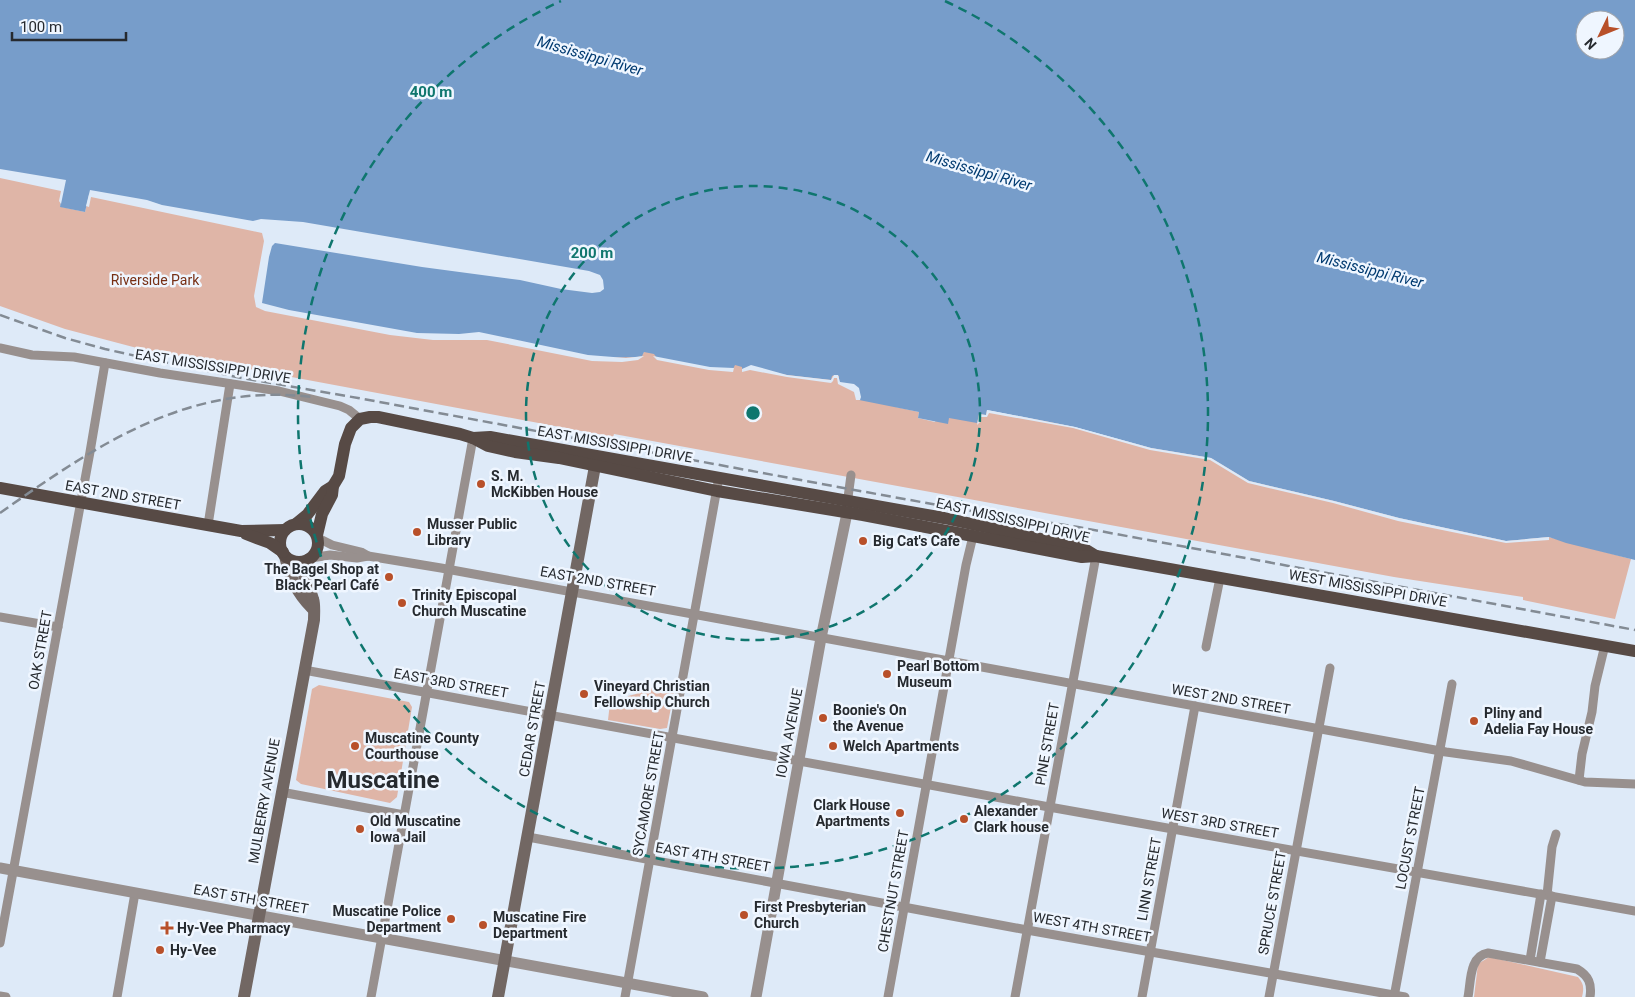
<svg xmlns="http://www.w3.org/2000/svg" width="1635" height="997" font-family="Roboto,sans-serif">
<style>
.green{fill:#dfb5a7}
.water{fill:#779dca;fill-rule:evenodd}
.pier{fill:#deeaf8}
.lines{fill:none;stroke-linecap:round;stroke-linejoin:round}
.minor{stroke:#98908e;stroke-width:9}
.tertiary{stroke:#98908e;stroke-width:11}
.secondary{stroke:#726763;stroke-width:12}
.primary{stroke:#574a45;stroke-width:12}
.rail{stroke:#838b94;stroke-width:2.5;stroke-dasharray:10 5;stroke-linecap:butt}
.ring{fill:none;stroke:#0f766e;stroke-width:2.5;stroke-dasharray:9 6}
.poi-dot{fill:#b8502a;stroke:#eff6ff;stroke-width:2}
.labels{text-anchor:middle;stroke-width:5;stroke-linejoin:round;paint-order:stroke}
.park-label{font-size:14px;fill:#772f14;stroke:#eff6ff}
.street-label{font-size:14px;fill:#262a2f;stroke:#eff6ff}
.poi-label{font-size:14px;font-weight:bold;fill:#262a2f;stroke:#eff6ff;text-anchor:start}
.water-label{font-size:15px;font-style:italic;fill:#003a70;stroke:#eff6ff}
.town-label{font-size:24px;font-weight:bold;fill:#262a2f;stroke:#eff6ff}
.centre{fill:#0f766e;stroke:#eff6ff;stroke-width:2.5}
.ring-label{font-size:15px;text-anchor:middle;font-weight:bold;fill:#0f766e;stroke:#eff6ff;stroke-width:5;stroke-linejoin:round;paint-order:stroke}
</style>
<rect width="100%" height="100%" fill="#deeaf8"/>
<g class="green">
<polygon points="0,175 64,189 60,207 62,207 85,212 89,195 264,231 487,337 643,354 644,351 705,358 753,329 896,407 919,412 918,418 935,422 943,404 1052,422 1151,448 1211,458 1249,481 1334,501 1399,518 1506,541 1549,537 1631,559 1615,619 1523,600 1523,597 1394,577 614,434 613,437 137,348 65,329 0,306"/>
<polygon points="319,685 409,702 412,707 397,797 390,803 301,784 296,780 312,689"/>
<polygon points="639,687 649,689 649,687 674,692 667,728 660,729 608,720 610,703 626,704 628,696 636,694"/>
<path d="M1489 957 1578 977C1584 984 1584 988 1582 997H1474L1478 964Z"/>
</g>
<path class="water" d="M0 0H1635V560L1566 543 1549 537 1506 541 1399 518 1334 501 1249 481 1211 458 1151 448 1075 427 987 410 986 415 979 414 977 423 949 418 948 424 918 418 919 412 859 400 856 390 839 382V376L835 375 832 376 831 380 787 375 750 368 742 369V367L735 365 733 369 709 368 657 358 654 354 644 352 642 356 637 357 593 358 487 337H433L258 305 267 241 264 231 89 195 85 212 60 207 63 189 0 175ZM1585 20H1615V50H1585Z"/>
<g class="pier">
<polygon points="0,169 66,180 61,204 59,201 61,191 0,178"/>
<polygon points="90,190 147,200 162,205 253,221 261,219 303,222 589,271 600,275 603,280 604,289 600,292 592,293 561,289 520,280 422,267 275,243 272,246 269,257 262,303 289,310 417,333 459,334 479,332 588,355 626,358 644,356 638,360 622,362 592,361 487,340 433,340 390,335 265,311 256,307 254,296 264,241 262,233 91,197 89,207 86,206"/>
<polygon points="653,356 710,367 734,368 733,372 709,370 657,360"/>
<polygon points="751,365 787,375 831,380 834,375 838,375 840,382 854,384 859,388 861,397 860,400 856,400 854,392 838,384 837,378 834,378 833,381 831,383 787,377 750,370 742,372 742,369"/>
<polygon points="987,410 1075,427 1151,448 1211,458 1249,481 1334,501 1399,518 1506,541 1549,537 1549,540 1506,543 1398,521 1333,503 1248,483 1210,460 1150,450 1073,428 989,413 987,417 981,417 980,422 977,425 979,414 986,415"/>
</g>
<g class="lines">
<g class="minor">
<polyline points="0,348 32,355 74,357 160,373 279,391 340,406 349,410 360,419"/>
<polyline points="847,505 851,475"/>
<polyline points="208,525 230,384"/>
<polyline points="318,538 332,545 361,552 368,556"/>
<polyline points="311,558 330,555 357,558 368,556 441,568 1446,752 1511,761 1585,782 1635,784"/>
<polyline points="0,617 58,627"/>
<polyline points="1206,647 1220,578"/>
<polyline points="304,670 1049,807 1635,911"/>
<polyline points="1579,780 1582,754 1592,712 1595,686 1605,645"/>
<polyline points="281,792 404,815"/>
<polyline points="528,837 1027,930 1405,997"/>
<polyline points="1547,895 1552,847 1556,834"/>
<polyline points="0,943 90,452 105,363"/>
<polyline points="1530,960 1541,894"/>
<polyline points="1540,962 1552,896"/>
<polyline points="0,996 6,997"/>
<polyline points="117,997 135,893"/>
<polyline points="371,997 473,438"/>
<polyline points="625,997 719,477"/>
<polyline points="888,997 966,565 974,532"/>
<polyline points="1015,997 1096,556"/>
<polyline points="1142,997 1195,706"/>
<polyline points="1269,997 1330,668"/>
<polyline points="1394,997 1452,684"/>
<path d="M1468 997C1471 982 1469 956 1488 953L1577 969C1589 976 1592 984 1590 997"/>
</g>
<g class="tertiary">
<polyline points="0,868 703,997"/>
<polyline points="756,997 821,638 847,513"/>
</g>
<g class="secondary">
<path d="M285 556C290 577 296 592 312 608"/>
<path d="M244 997 314 620C314 613 315 605 313 599 308 580 298 580 309 559"/>
<polyline points="498,997 595,466"/>
</g>
<g class="primary">
<polyline points="473,438 490,437 944,518 1083,548 1096,556"/>
<polyline points="0,488 241,531 285,530"/>
<polyline points="296,524 307,515 325,491 333,486"/>
<circle cx="299" cy="543" r="19"/>
<polyline points="246,534 270,543 283,552"/>
<polyline points="317,535 322,514 332,495 333,486 339,476 345,444 351,428 360,419 370,417 378,417 460,434 473,438 488,446 515,452 559,458 717,491 863,515 1082,557 1096,556 1635,651"/>
</g>
<g class="rail">
<polyline points="0,315 65,338 105,349 154,360 242,378 358,398 849,489 971,511 1078,527 1635,630"/>
<path d="M0 513C97 445 188 382 312 397"/>
</g>
</g>
<g class="ring">
<circle cx="753" cy="413" r="227"/>
<path d="M945 1A455 455 0 1 1 561 1"/>
</g>
<g class="poi-dot">
<circle cx="481" cy="484" r="5"/>
<circle cx="417" cy="532" r="5"/>
<circle cx="863" cy="541" r="5"/>
<circle cx="389" cy="577" r="5"/>
<circle cx="402" cy="603" r="5"/>
<circle cx="887" cy="674" r="5"/>
<circle cx="584" cy="694" r="5"/>
<circle cx="823" cy="718" r="5"/>
<circle cx="1474" cy="721" r="5"/>
<circle cx="355" cy="746" r="5"/>
<circle cx="833" cy="746" r="5"/>
<circle cx="900" cy="813" r="5"/>
<circle cx="964" cy="819" r="5"/>
<circle cx="360" cy="829" r="5"/>
<circle cx="744" cy="915" r="5"/>
<circle cx="451" cy="919" r="5"/>
<circle cx="483" cy="925" r="5"/>
<path d="M164.5 920.5h5v5h5v5h-5v5h-5v-5h-5v-5h5z"/>
<circle cx="160" cy="950" r="5"/>
</g>
<g class="labels">
<g class="park-label">
<text x="155" y="285">Riverside Park</text>
</g>
<g class="street-label">
<text transform="translate(213 366) rotate(9)" y="5">EAST MISSISSIPPI DRIVE</text>
<text transform="translate(615 444) rotate(10)" y="5">EAST MISSISSIPPI DRIVE</text>
<text transform="translate(123 495) rotate(10)" y="5">EAST 2ND STREET</text>
<text transform="translate(1013 520) rotate(13)" y="5">EAST MISSISSIPPI DRIVE</text>
<text transform="translate(598 581) rotate(10)" y="5">EAST 2ND STREET</text>
<text transform="translate(1368 588) rotate(10)" y="5">WEST MISSISSIPPI DRIVE</text>
<text transform="translate(40 650) rotate(-80)" y="5">OAK STREET</text>
<text transform="translate(451 683) rotate(10)" y="5">EAST 3RD STREET</text>
<text transform="translate(1231 699) rotate(10)" y="5">WEST 2ND STREET</text>
<text transform="translate(532 729) rotate(-80)" y="5">CEDAR STREET</text>
<text transform="translate(789 733) rotate(-79)" y="5">IOWA AVENUE</text>
<text transform="translate(1047 744) rotate(-80)" y="5">PINE STREET</text>
<text transform="translate(648 794) rotate(-80)" y="5">SYCAMORE STREET</text>
<text transform="translate(264 801) rotate(-80)" y="5">MULBERRY AVENUE</text>
<text transform="translate(1220 823) rotate(10)" y="5">WEST 3RD STREET</text>
<text transform="translate(1410 838) rotate(-79)" y="5">LOCUST STREET</text>
<text transform="translate(713 857) rotate(10)" y="5">EAST 4TH STREET</text>
<text transform="translate(1149 879) rotate(-80)" y="5">LINN STREET</text>
<text transform="translate(893 891) rotate(-80)" y="5">CHESTNUT STREET</text>
<text transform="translate(251 899) rotate(10)" y="5">EAST 5TH STREET</text>
<text transform="translate(1272 903) rotate(-80)" y="5">SPRUCE STREET</text>
<text transform="translate(1092 927) rotate(10)" y="5">WEST 4TH STREET</text>
</g>
<g class="poi-label">
<text x="491" y="481">S. M.<tspan x="491" dy="16">McKibben House</tspan></text>
<text x="427" y="529">Musser Public<tspan x="427" dy="16">Library</tspan></text>
<text x="873" y="546">Big Cat's Cafe</text>
<text x="379" y="574" text-anchor="end">The Bagel Shop at<tspan x="379" dy="16">Black Pearl Café</tspan></text>
<text x="412" y="600">Trinity Episcopal<tspan x="412" dy="16">Church Muscatine</tspan></text>
<text x="897" y="671">Pearl Bottom<tspan x="897" dy="16">Museum</tspan></text>
<text x="594" y="691">Vineyard Christian<tspan x="594" dy="16">Fellowship Church</tspan></text>
<text x="833" y="715">Boonie's On<tspan x="833" dy="16">the Avenue</tspan></text>
<text x="1484" y="718">Pliny and<tspan x="1484" dy="16">Adelia Fay House</tspan></text>
<text x="365" y="743">Muscatine County<tspan x="365" dy="16">Courthouse</tspan></text>
<text x="843" y="751">Welch Apartments</text>
<text x="890" y="810" text-anchor="end">Clark House<tspan x="890" dy="16">Apartments</tspan></text>
<text x="974" y="816">Alexander<tspan x="974" dy="16">Clark house</tspan></text>
<text x="370" y="826">Old Muscatine<tspan x="370" dy="16">Iowa Jail</tspan></text>
<text x="754" y="912">First Presbyterian<tspan x="754" dy="16">Church</tspan></text>
<text x="441" y="916" text-anchor="end">Muscatine Police<tspan x="441" dy="16">Department</tspan></text>
<text x="493" y="922">Muscatine Fire<tspan x="493" dy="16">Department</tspan></text>
<text x="177" y="933">Hy-Vee Pharmacy</text>
<text x="170" y="955">Hy-Vee</text>
</g>
<g class="water-label">
<text transform="translate(590 56) rotate(16)" y="5">Mississippi River</text>
<text transform="translate(979 171) rotate(16)" y="5">Mississippi River</text>
<text transform="translate(1370 270) rotate(14)" y="5">Mississippi River</text>
</g>
<g class="town-label">
<text x="383" y="788">Muscatine</text>
</g>
</g>
<circle cx="753" cy="413" r="8" class="centre"/>
<g class="ring-label">
<text x="431" y="97">400 m</text>
<text x="592" y="258">200 m</text>
</g>
<g transform="translate(1600 35) rotate(227)"><circle r="24" fill="#eff6ff" stroke="#9fa4ac"/>
<path d="M0-4L9 19L0 12L-9 19Z" fill="#b8502a"/>
<text y="-8" font-size="14" font-weight="bold" text-anchor="middle" fill="#262a2f">N</text>
</g>
<path d="M12 32v8h114v-8" fill="none" stroke="#262a2f" stroke-width="2.5"/>
<text x="20" y="32" font-size="15" fill="#262a2f" stroke="#eff6ff" stroke-width="4" paint-order="stroke">100 m</text>
</svg>
